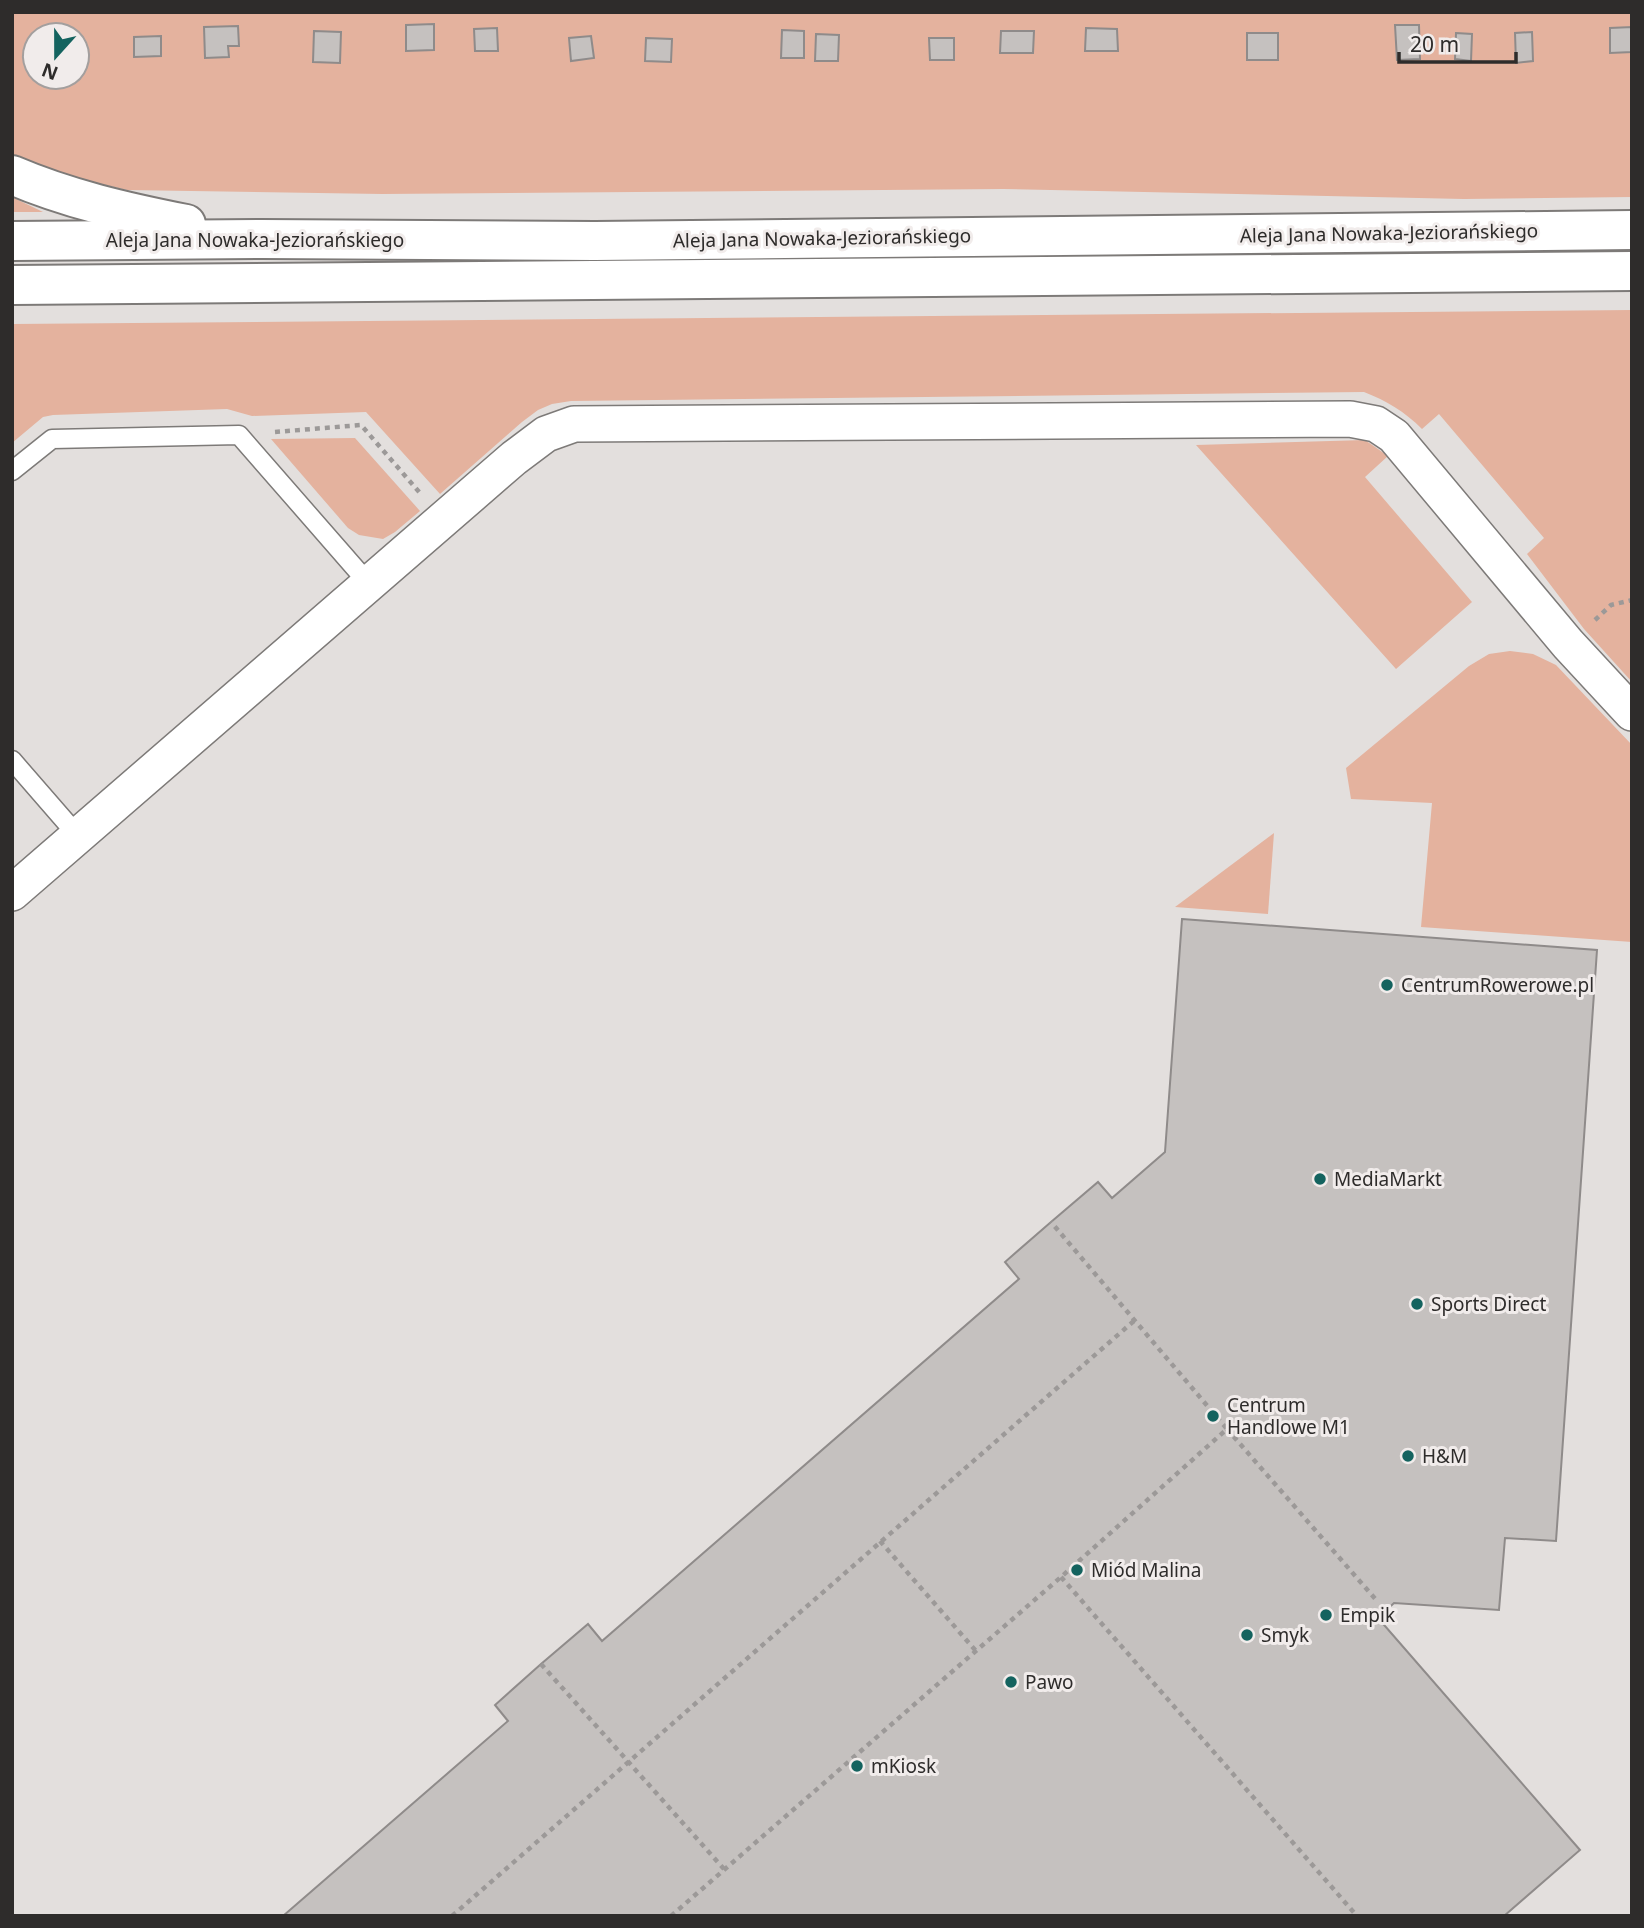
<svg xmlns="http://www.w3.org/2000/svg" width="1644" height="1928" font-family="'Noto Sans',sans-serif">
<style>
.green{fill:#e4b29e;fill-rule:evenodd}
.building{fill:#c5c1bf;stroke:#8f8b8a;stroke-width:2}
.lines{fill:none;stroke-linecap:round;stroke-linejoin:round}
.lane-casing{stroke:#7d7a78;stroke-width:21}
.street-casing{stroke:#7d7a78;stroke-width:38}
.primary-casing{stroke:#7d7a78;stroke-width:42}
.path{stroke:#9c9998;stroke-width:4.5;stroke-dasharray:5 5;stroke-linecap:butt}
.lane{stroke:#fff;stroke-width:18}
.street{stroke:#fff;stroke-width:35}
.primary{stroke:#fff;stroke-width:38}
.poi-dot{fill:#14635f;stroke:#f1eceb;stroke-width:2.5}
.labels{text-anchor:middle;stroke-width:6;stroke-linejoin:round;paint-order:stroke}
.street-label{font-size:19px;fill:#2e2c2b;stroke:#f1eceb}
.poi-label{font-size:19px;fill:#2e2c2b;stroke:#f1eceb;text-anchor:start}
</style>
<rect width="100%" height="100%" fill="#e3dfdd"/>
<g class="green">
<path d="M12 12H1632V197L1464 199 1003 189 382 194 127 190 54 173 12 154ZM35 35H77V77H35Z"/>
<polygon points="12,197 43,212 12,212"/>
<path d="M1632 310V682L1584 629 1527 554 1544 538 1439 414 1422 429C1404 411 1387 401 1364 392L571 401 552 404 538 410 522 422 440 494 366 412 252 416 227 409 53 415 43 417 12 443V324Z"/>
<polygon points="355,438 420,511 395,532 383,539 359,535 348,528 271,439"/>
<polygon points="1365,440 1388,456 1365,477 1472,602 1396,669 1196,445"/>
<polygon points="1510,651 1533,654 1556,665 1632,745 1632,942 1421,927 1432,803 1351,799 1346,768 1469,666 1489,654"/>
<polygon points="1274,833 1268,914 1175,907"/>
</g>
<g class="building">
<polygon points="434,24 434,50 406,51 406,25"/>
<polygon points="1395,25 1419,25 1420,59 1397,60"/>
<polygon points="238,26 239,46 228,46 229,57 205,58 204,27"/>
<polygon points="1632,27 1632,52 1610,53 1610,28"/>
<polygon points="497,28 498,51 475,51 474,29"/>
<polygon points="1086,28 1117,29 1118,51 1085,51"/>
<polygon points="70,29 71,35 46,35 45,32"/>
<polygon points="782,30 804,31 804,58 781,58"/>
<polygon points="314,31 341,32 340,63 313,62"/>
<polygon points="1001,31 1034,31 1033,53 1000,53"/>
<polygon points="1532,32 1533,61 1516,63 1515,33"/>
<rect x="1247" y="33" width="31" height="27"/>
<polygon points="1456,33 1472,34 1471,61 1455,59"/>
<polygon points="816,34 839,35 838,61 815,61"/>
<polygon points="161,36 161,56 134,57 134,37"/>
<polygon points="591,36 594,58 571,61 569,38"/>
<polygon points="646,38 672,39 671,62 645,61"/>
<polygon points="929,38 954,38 954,60 930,60"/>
<polygon points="1182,919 1597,950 1556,1541 1505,1538 1499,1610 1394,1603 1378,1618 1580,1850 1504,1916 283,1916 508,1721 495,1705 541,1664 588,1624 602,1641 1019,1279 1005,1262 1051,1222 1098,1182 1112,1198 1165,1152"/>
</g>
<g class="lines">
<defs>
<g id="lane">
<polyline points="12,471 52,439 239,435 369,584"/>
<polyline points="12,760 78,836"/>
</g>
<polyline id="street" points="12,893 514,458 546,434 574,424 1350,419 1376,424 1394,436 1568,644 1632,713"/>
<g id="primary">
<path d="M12 175C68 199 126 212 186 224"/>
<polyline points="12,241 263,239 595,241 1632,230"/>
<polyline points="12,285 1632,271"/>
</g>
</defs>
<use href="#lane" class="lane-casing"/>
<use href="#street" class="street-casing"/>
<use href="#primary" class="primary-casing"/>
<g class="path">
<polyline points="275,432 361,425 420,493"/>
<polyline points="1595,620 1611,605 1632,600"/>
<polyline points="1227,1429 1378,1602"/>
<polyline points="880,1541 976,1651"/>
<polyline points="1061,1577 1357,1916"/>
<polyline points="541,1664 724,1869"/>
<polyline points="452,1916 1135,1320"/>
<polyline points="671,1916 1061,1577 1227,1429 1051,1222"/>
</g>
<use href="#lane" class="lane"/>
<use href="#street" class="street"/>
<use href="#primary" class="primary"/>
</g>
<g class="poi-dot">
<circle cx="1387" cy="985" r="7"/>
<circle cx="1320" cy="1179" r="7"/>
<circle cx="1417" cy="1304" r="7"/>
<circle cx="1213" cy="1416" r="7"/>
<circle cx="1408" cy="1456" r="7"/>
<circle cx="1077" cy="1570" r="7"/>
<circle cx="1326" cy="1615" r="7"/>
<circle cx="1247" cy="1635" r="7"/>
<circle cx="1011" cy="1682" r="7"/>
<circle cx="857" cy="1766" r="7"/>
</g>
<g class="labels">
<g class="street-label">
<text transform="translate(1389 233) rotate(-1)" y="7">Aleja Jana Nowaka-Jeziorańskiego</text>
<text transform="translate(822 238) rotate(-1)" y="7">Aleja Jana Nowaka-Jeziorańskiego</text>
<text x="255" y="247">Aleja Jana Nowaka-Jeziorańskiego</text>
</g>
<g class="poi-label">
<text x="1401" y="992">CentrumRowerowe.pl</text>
<text x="1334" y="1186">MediaMarkt</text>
<text x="1431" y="1311">Sports Direct</text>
<text x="1227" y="1412">Centrum<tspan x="1227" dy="22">Handlowe M1</tspan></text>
<text x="1422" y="1463">H&amp;M</text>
<text x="1091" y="1577">Miód Malina</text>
<text x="1340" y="1622">Empik</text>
<text x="1261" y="1642">Smyk</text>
<text x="1025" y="1689">Pawo</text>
<text x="871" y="1773">mKiosk</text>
</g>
</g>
<rect width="1644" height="1928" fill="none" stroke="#2e2c2b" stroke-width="28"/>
<g transform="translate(56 56) rotate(201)"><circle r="33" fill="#f1eceb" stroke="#a39f9e" stroke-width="2"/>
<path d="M0-5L12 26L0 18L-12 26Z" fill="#14635f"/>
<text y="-10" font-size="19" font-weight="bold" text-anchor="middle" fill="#2e2c2b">N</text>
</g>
<path d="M1399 52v10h117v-10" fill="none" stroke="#2e2c2b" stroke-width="3.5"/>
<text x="1410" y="52" font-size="21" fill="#2e2c2b" stroke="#f1eceb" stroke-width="5" paint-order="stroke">20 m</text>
</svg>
